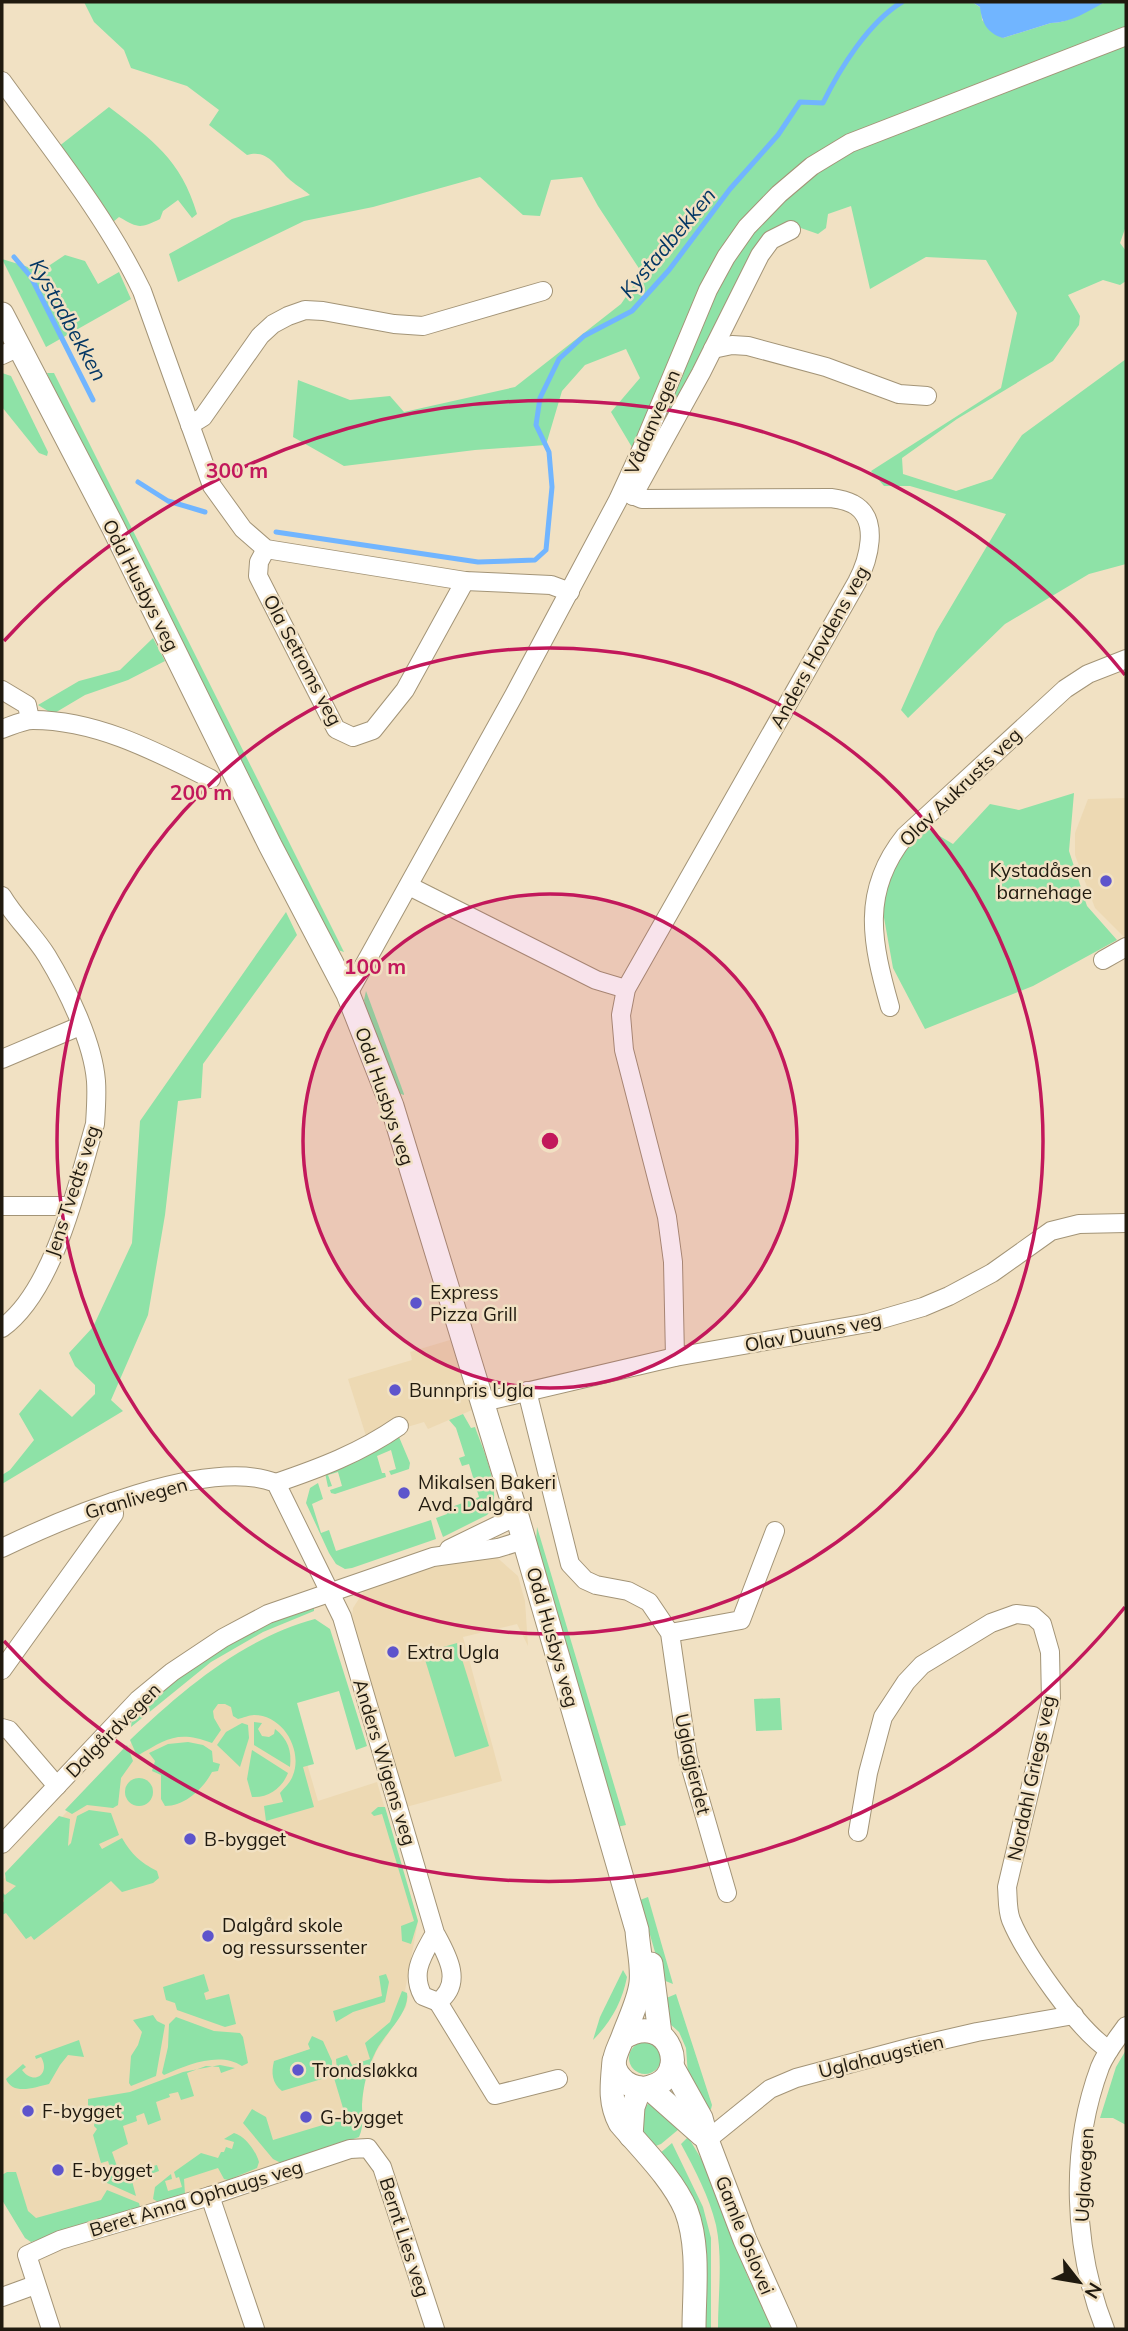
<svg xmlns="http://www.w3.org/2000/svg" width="1128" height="2331" font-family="Mulish,sans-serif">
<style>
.built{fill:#edd9b3}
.green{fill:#8ee2a7}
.water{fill:#71b5ff}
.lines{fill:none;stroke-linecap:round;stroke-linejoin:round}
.stream{stroke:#71b5ff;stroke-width:5}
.minor-casing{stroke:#a39477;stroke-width:20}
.tertiary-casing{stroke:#a39477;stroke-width:25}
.minor{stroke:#fff;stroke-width:18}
.tertiary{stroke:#fff;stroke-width:23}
.ring{fill:none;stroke:#c2185b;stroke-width:3.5}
.poi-dot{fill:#5d54cc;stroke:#f1e1c3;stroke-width:2.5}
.labels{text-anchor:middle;stroke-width:5;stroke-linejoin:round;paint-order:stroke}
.street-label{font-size:19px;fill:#201a0f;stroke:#f1e1c3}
.poi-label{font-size:19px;fill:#201a0f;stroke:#f1e1c3;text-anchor:start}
.water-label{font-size:21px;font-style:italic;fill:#043764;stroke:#f1e1c3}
.centre{fill:#c2185b;stroke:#f1e1c3;stroke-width:3.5}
.ring-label{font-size:21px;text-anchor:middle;font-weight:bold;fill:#c2185b;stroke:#f1e1c3;stroke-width:5;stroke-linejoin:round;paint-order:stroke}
</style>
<rect width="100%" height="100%" fill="#f1e1c3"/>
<g class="built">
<polygon points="1126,798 1126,936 1124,937 1095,908 1075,855 1075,833 1088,799"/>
<polygon points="450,1340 472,1410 428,1429 424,1422 367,1439 348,1379 412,1360 410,1352"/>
<polygon points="492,1553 518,1576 525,1601 528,1646 517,1624 463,1637 502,1781 406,1807 352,1617 353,1608 364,1591 372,1587 419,1571"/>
<polygon points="186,1692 282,1703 298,1733 318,1801 377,1782 418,1921 405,1991 408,1997 406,2007 376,2052 364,2084 362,2106 363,2120 359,2136 241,2178 30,2241 2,2196 2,1881 137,1737"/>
</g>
<g class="green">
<path d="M84 2H972L981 8 982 20 1003 38 1051 23C1071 23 1085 9 1104 3 1110 0 1119 2 1126 2V226L1120 243 1126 251V281L1120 285 1103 280 1068 295 1080 316 1079 325 1053 361 957 419 902 458 903 474 956 491 992 479 1022 435 1126 359V564L1089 574 1005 624 908 718 901 710 936 632 1006 514 910 486H884L871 471 1001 388 1017 313 986 260 926 257 870 289 851 206 828 214 826 228 818 234 798 227 762 243 648 462 633 449 611 412 640 378 626 349 585 365 562 391 546 445 475 450 344 466 293 437 298 380 350 400 390 396 404 412 515 387 621 304 642 273 598 206 582 177 551 180 540 216 523 215 480 177 373 207 304 221 178 282 169 254 232 219 310 195C303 189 294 184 288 178 275 165 267 149 247 155L209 125 219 110 187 86 131 68 124 50 94 22Z"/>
<path d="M109 107C152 140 181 159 197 214L192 218 178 200 163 211 160 219C139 229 139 228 119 217L113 222 58 147Z"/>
<polygon points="65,255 85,261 98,284 119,272 131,299 46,347 2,259 41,271"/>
<polygon points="2,373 11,376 48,452 47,456 39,453 2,407"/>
<polygon points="47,373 54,373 344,952 335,949 63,413"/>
<polygon points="153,638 165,661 128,680 85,695 53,714 38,705 79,681 120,670"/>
<polygon points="1074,793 1069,851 1087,906 1117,940 1033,986 925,1029 893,968 881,901 896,860 928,829 953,844 990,804 1019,810"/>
<polygon points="286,912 297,935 203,1064 201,1098 178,1101 165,1215 148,1315 111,1400 123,1411 2,1484 2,1475 10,1470 34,1440 19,1414 40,1389 72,1417 95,1394 95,1385 75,1366 69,1353 93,1327 132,1243 140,1121"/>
<polygon points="366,991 404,1094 404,1095 398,1093 366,1009 364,1000"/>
<path d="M463 1414 471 1428 475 1427C482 1447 506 1499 487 1515L443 1537 436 1518 447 1514 446 1509 479 1497 469 1464 462 1466 459 1458 465 1456 456 1428 449 1420Z"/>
<polygon points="399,1437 410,1463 409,1469 391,1475 389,1471 396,1469 391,1450 377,1456 382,1473 385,1473 386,1477 335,1494 331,1493 330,1490 342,1486 338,1472 328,1475 332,1486 328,1487 325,1473"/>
<polygon points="318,1483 323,1499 312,1504 321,1533 329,1530 336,1551 431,1520 436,1539 352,1568 345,1569 336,1564 329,1553 306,1503 310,1488"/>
<polygon points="537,1527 626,1825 617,1827 536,1542"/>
<polygon points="314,1607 314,1611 263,1632 211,1662 131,1727 132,1718 149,1701 216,1650 264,1622"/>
<path d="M315 1619 330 1629 367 1746 356 1750 339 1691 297 1703 314 1764 303 1767 314 1807 266 1821 264 1806 283 1802 280 1793C285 1787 291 1782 293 1775 303 1750 283 1715 254 1715 249 1715 243 1718 238 1719L233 1716 231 1707 225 1704H218L213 1711 214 1718 221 1730 212 1743C177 1730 167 1739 137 1756L130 1740C183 1689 244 1638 315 1619Z"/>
<polygon points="457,1643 489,1746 455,1757 423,1653"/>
<polygon points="780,1698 782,1730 756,1731 754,1699"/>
<path d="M254 1722 262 1723 258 1729 262 1736 269 1737 274 1734 275 1729C288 1739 292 1751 290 1767L254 1745Z"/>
<polygon points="242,1723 248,1725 249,1738 240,1767 217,1745 226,1732"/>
<path d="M188 1742 203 1745 212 1751 213 1762 220 1764 218 1771 212 1772C203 1789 185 1806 165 1806L161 1799V1775L152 1771 155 1761 149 1753 168 1744Z"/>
<polygon points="127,1745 133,1761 121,1778 118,1805 113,1808 87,1805 72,1814 65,1810"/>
<path d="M252 1750 288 1773C282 1788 269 1798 252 1797L247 1779Z"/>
<circle cx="139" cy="1792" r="14"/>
<polygon points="378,1807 385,1807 418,1921 411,1944 402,1941 401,1926 414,1921 382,1814 374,1816 371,1813"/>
<path d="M89 1810 111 1813 119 1835 99 1844 102 1849 122 1838C132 1855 140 1862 157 1871L159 1878 153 1883 122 1892 111 1881 34 1940 31 1936 26 1939 6 1913 2 1915V1904L4 1901 2 1892 5 1895 16 1886 6 1881 5 1873 59 1816 70 1819 68 1846 71 1843 77 1816Z"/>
<polygon points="648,1897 673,1984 663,1980 640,1900"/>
<path d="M623 1970 627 1977C622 2002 611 2022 593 2040L600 2017Z"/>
<polygon points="204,1974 209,1991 204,1993 206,2000 229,1994 236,2024 225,2027 177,2010 175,2003 166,2000 163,1987"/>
<polygon points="386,1974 389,1982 385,2002 353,2012 336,2022 333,2011 382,1996 379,1976"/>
<path d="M402 1991 407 1993C410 2013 385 2033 376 2051 368 2066 363 2087 362 2104 362 2117 364 2126 359 2137L283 2164 273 2159 243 2123 252 2109 266 2117 273 2140 346 2118 334 2078 337 2071 336 2059 347 2055 352 2065 370 2059 365 2043 390 2022Z"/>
<polygon points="676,1994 712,2105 711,2109 707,2111 688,2075 686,2048 679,2032 669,2023 664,1999"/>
<polygon points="153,2015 157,2021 165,2025 156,2076 131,2086 129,2083 131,2056 138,2045 142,2032 133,2020"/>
<path d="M176 2017 214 2031 240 2033 243 2037 248 2063 242 2066C220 2051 186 2065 164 2075L162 2073 168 2047 169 2024Z"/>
<path d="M312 2036 323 2041 332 2061V2072L325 2078 282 2091C272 2083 271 2073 274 2061L310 2049 308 2044Z"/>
<path d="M79 2040 84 2057 68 2055 60 2065 49 2084C35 2087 13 2096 6 2079L23 2064 26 2067 22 2070C34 2086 51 2074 41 2057L36 2059 35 2056Z"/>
<circle cx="645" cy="2058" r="16"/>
<polygon points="1126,2050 1126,2125 1113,2118 1100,2118 1116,2067"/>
<polygon points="220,2065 235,2068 221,2073 219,2067 206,2066 187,2073 194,2096 181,2100 178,2092 169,2094 170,2097 156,2102 161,2120 148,2125 144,2113 136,2116 137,2121 123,2126 128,2144 112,2152 120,2175 157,2165 159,2171 132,2181 136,2196 107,2183 103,2173 111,2170 108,2161 101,2163 93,2135 97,2129 94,2126 95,2117 88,2105 88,2099 130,2092 183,2072"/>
<polygon points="648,2104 652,2104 679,2129 661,2144 653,2147 642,2133 639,2115"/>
<path d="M234 2133C245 2136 256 2151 259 2162L257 2168 228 2180 224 2179 218 2168 184 2179 185 2194 160 2203 153 2199 155 2187 171 2174 172 2179 165 2181 168 2191 182 2187 179 2177 176 2178 174 2172 201 2153 218 2158 221 2152H224L226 2147 232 2149 234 2142 224 2139Z"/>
<path d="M688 2137 711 2175 747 2275 773 2329H718C718 2295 723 2258 716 2225 709 2196 695 2170 681 2144Z"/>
<polygon points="672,2143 703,2207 711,2238 711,2329 703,2329 705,2255 659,2154"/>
<polygon points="7,2172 16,2172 28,2211 36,2218 101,2200 107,2190 139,2203 140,2207 31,2242 25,2238 2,2200 2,2175"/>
</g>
<path class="water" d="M972 2H1105C1089 11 1070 23 1051 23L1003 38C987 33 982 23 980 7Z"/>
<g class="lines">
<g class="stream">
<polyline points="14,257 31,277 93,400"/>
<polyline points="138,482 168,501 205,512"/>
<path d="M276 532 478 562 535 560 546 550 552 487 549 452 536 425 540 398 559 359 584 336 632 311 669 270 730 189 778 135 800 102 823 103C840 68 869 22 902 2"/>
</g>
<defs>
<g id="minor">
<path d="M2 81C51 149 106 216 142 291L212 486 243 529 266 549 465 581 551 585 570 592"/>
<polyline points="713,349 732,345 748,346 826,367 899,394 927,396"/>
<polyline points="2,355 19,347"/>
<polyline points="190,425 203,417 260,336 273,324 288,316 305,310 323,311 394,324 423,326 543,291"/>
<path d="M623 491 642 499 831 498C838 499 847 501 853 504 881 519 868 561 857 582L626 989 621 1015 624 1050 667 1217 673 1262 675 1357"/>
<polyline points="633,496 701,373 760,255 771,240 791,230"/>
<polyline points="266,549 259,562 258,576 336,729 353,737 373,730 405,690 465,581"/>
<polyline points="2,690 27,705 30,719"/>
<path d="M2 729C11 726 23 720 33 720 96 720 155 751 211 779"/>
<polyline points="409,886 596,980 626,989"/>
<path d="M2 896C15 918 34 935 47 956 67 989 93 1042 96 1081 97 1095 96 1109 95 1124 78 1183 54 1291 2 1328"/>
<polyline points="1103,960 1126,947"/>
<polyline points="348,994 514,695 618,500 642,448 708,290 726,257 747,227 779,194 812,166 850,143 1126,36"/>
<path d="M890 1007C872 943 860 892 905 836L1065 689 1088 674 1126 659"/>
<polyline points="2,1059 80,1026"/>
<polyline points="2,1206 70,1206"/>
<polyline points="527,1391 570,1564 585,1580 596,1585 628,1591 649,1602 670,1633 688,1758 727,1893"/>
<polyline points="483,1402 675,1357 868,1323 923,1307 949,1296 992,1273 1051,1231 1079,1224 1126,1223"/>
<path d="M276 1483C320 1468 360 1453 399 1426"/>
<path d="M2 1548C64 1518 209 1456 276 1483L342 1617 435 1933C423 1955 410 1972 423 1996L438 2002C464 1983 447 1955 435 1933"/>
<polyline points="449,1549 517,1516"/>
<polyline points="670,1633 741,1620 775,1531"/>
<polyline points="2,1670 114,1514 113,1502"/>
<polyline points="2,1728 9,1730 57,1786"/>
<path d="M858 1832 868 1773 883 1717 906 1682 922 1665 991 1623 1016 1614 1033 1616 1042 1624 1050 1652 1051 1701 1007 1887C1008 1897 1007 1910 1011 1920 1025 1954 1078 2030 1109 2050"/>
<polyline points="2,1844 138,1700 172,1672 223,1638 268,1614 433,1557 498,1548 524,1540"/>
<polyline points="438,2002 495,2095 558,2079"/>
<polyline points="707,2140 770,2089 796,2078 912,2047 977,2032 1074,2015"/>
<polyline points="210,2196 255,2329"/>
<polyline points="2,2297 35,2285"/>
<polyline points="51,2329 27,2255 60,2240 210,2196 350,2149 368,2148 382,2167 435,2329"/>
<path d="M1105 2329C1073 2248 1069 2150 1100 2067 1106 2052 1117 2039 1126 2026"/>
</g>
<g id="tertiary">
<path d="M2 314 113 527 270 845 348 994 392 1106 517 1516 637 1930C638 1948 643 1965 641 1983 639 2000 630 2018 624 2034 618 2052 605 2065 625 2082 632 2087 642 2090 650 2087 692 2077 670 2009 623 2038"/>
<polyline points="651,1964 660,2034"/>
<path d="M614 2061C612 2084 609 2102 620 2123 642 2149 673 2179 686 2210 700 2247 694 2291 694 2329"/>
<polyline points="672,2066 701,2118 707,2140 745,2240 785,2329"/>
<polyline points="649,2088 702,2135"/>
<polyline points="631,2136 633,2107 640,2088"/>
</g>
</defs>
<use href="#minor" class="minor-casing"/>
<use href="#tertiary" class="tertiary-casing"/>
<use href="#minor" class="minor"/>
<use href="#tertiary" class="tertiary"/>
</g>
<circle cx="550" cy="1141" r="247" fill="#c2185b" fill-opacity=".12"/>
<g class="ring">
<circle cx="550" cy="1141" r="247"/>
<circle cx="550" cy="1141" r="493"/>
<path d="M1125 1607A740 740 0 0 1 4 1641M4 641A740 740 0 0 1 1125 675"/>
</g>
<g class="poi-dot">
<circle cx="1106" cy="881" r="7"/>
<circle cx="416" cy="1303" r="7"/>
<circle cx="395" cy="1390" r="7"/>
<circle cx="404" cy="1493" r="7"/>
<circle cx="393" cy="1652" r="7"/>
<circle cx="190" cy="1839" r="7"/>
<circle cx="208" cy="1936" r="7"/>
<circle cx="298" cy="2070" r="7"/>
<circle cx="28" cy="2111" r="7"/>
<circle cx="306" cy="2117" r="7"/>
<circle cx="58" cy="2170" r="7"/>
</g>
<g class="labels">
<g class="street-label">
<text transform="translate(652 422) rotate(-67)" y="7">Vådanvegen</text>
<text transform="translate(141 585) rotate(63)" y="7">Odd Husbys veg</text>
<text transform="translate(819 647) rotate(-61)" y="7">Anders Hovdens veg</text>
<text transform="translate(303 660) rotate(62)" y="7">Ola Setroms veg</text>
<text transform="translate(960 787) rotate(-44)" y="7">Olav Aukrusts veg</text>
<text transform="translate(385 1096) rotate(71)" y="7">Odd Husbys veg</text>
<text transform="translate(72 1191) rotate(-72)" y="7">Jens Tvedts veg</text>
<text transform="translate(813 1332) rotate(-11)" y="7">Olav Duuns veg</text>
<text transform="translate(136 1498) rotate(-16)" y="7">Granlivegen</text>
<text transform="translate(553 1637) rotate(74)" y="7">Odd Husbys veg</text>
<text transform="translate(113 1730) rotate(-45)" y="7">Dalgårdvegen</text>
<text transform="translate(385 1762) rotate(73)" y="7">Anders Wigens veg</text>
<text transform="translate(693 1764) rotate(77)" y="7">Uglagjerdet</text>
<text transform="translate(1031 1778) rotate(-78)" y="7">Nordahl Griegs veg</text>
<text transform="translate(881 2056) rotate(-14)" y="7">Uglahaugstien</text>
<text transform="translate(1084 2175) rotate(-87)" y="7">Uglavegen</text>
<text transform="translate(196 2198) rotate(-17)" y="7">Beret Anna Ophaugs veg</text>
<text transform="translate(745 2235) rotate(68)" y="7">Gamle Oslovei</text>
<text transform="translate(405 2237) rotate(72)" y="7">Bernt Lies veg</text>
</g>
<g class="poi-label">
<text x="1092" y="877" text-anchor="end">Kystadåsen<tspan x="1092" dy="22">barnehage</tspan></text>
<text x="430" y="1299">Express<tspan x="430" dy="22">Pizza Grill</tspan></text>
<text x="409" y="1397">Bunnpris Ugla</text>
<text x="418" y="1489">Mikalsen Bakeri<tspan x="418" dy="22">Avd. Dalgård</tspan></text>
<text x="407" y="1659">Extra Ugla</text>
<text x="204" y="1846">B-bygget</text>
<text x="222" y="1932">Dalgård skole<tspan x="222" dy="22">og ressurssenter</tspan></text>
<text x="312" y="2077">Trondsløkka</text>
<text x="42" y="2118">F-bygget</text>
<text x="320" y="2124">G-bygget</text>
<text x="72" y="2177">E-bygget</text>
</g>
<g class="water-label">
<text transform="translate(668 243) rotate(-50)" y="7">Kystadbekken</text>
<text transform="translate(68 320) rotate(61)" y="7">Kystadbekken</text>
</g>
</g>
<circle cx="550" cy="1141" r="10" class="centre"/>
<g class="ring-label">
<text x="237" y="478">300 m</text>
<text x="201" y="800">200 m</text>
<text x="375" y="974">100 m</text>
</g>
<rect width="1128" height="2331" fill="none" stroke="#201a0f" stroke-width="7"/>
<g transform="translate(1079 2282) rotate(121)" stroke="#f1e1c3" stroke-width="5" paint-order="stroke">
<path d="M0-5L12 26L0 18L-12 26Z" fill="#201a0f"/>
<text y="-10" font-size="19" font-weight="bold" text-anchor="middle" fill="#201a0f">N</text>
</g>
</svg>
